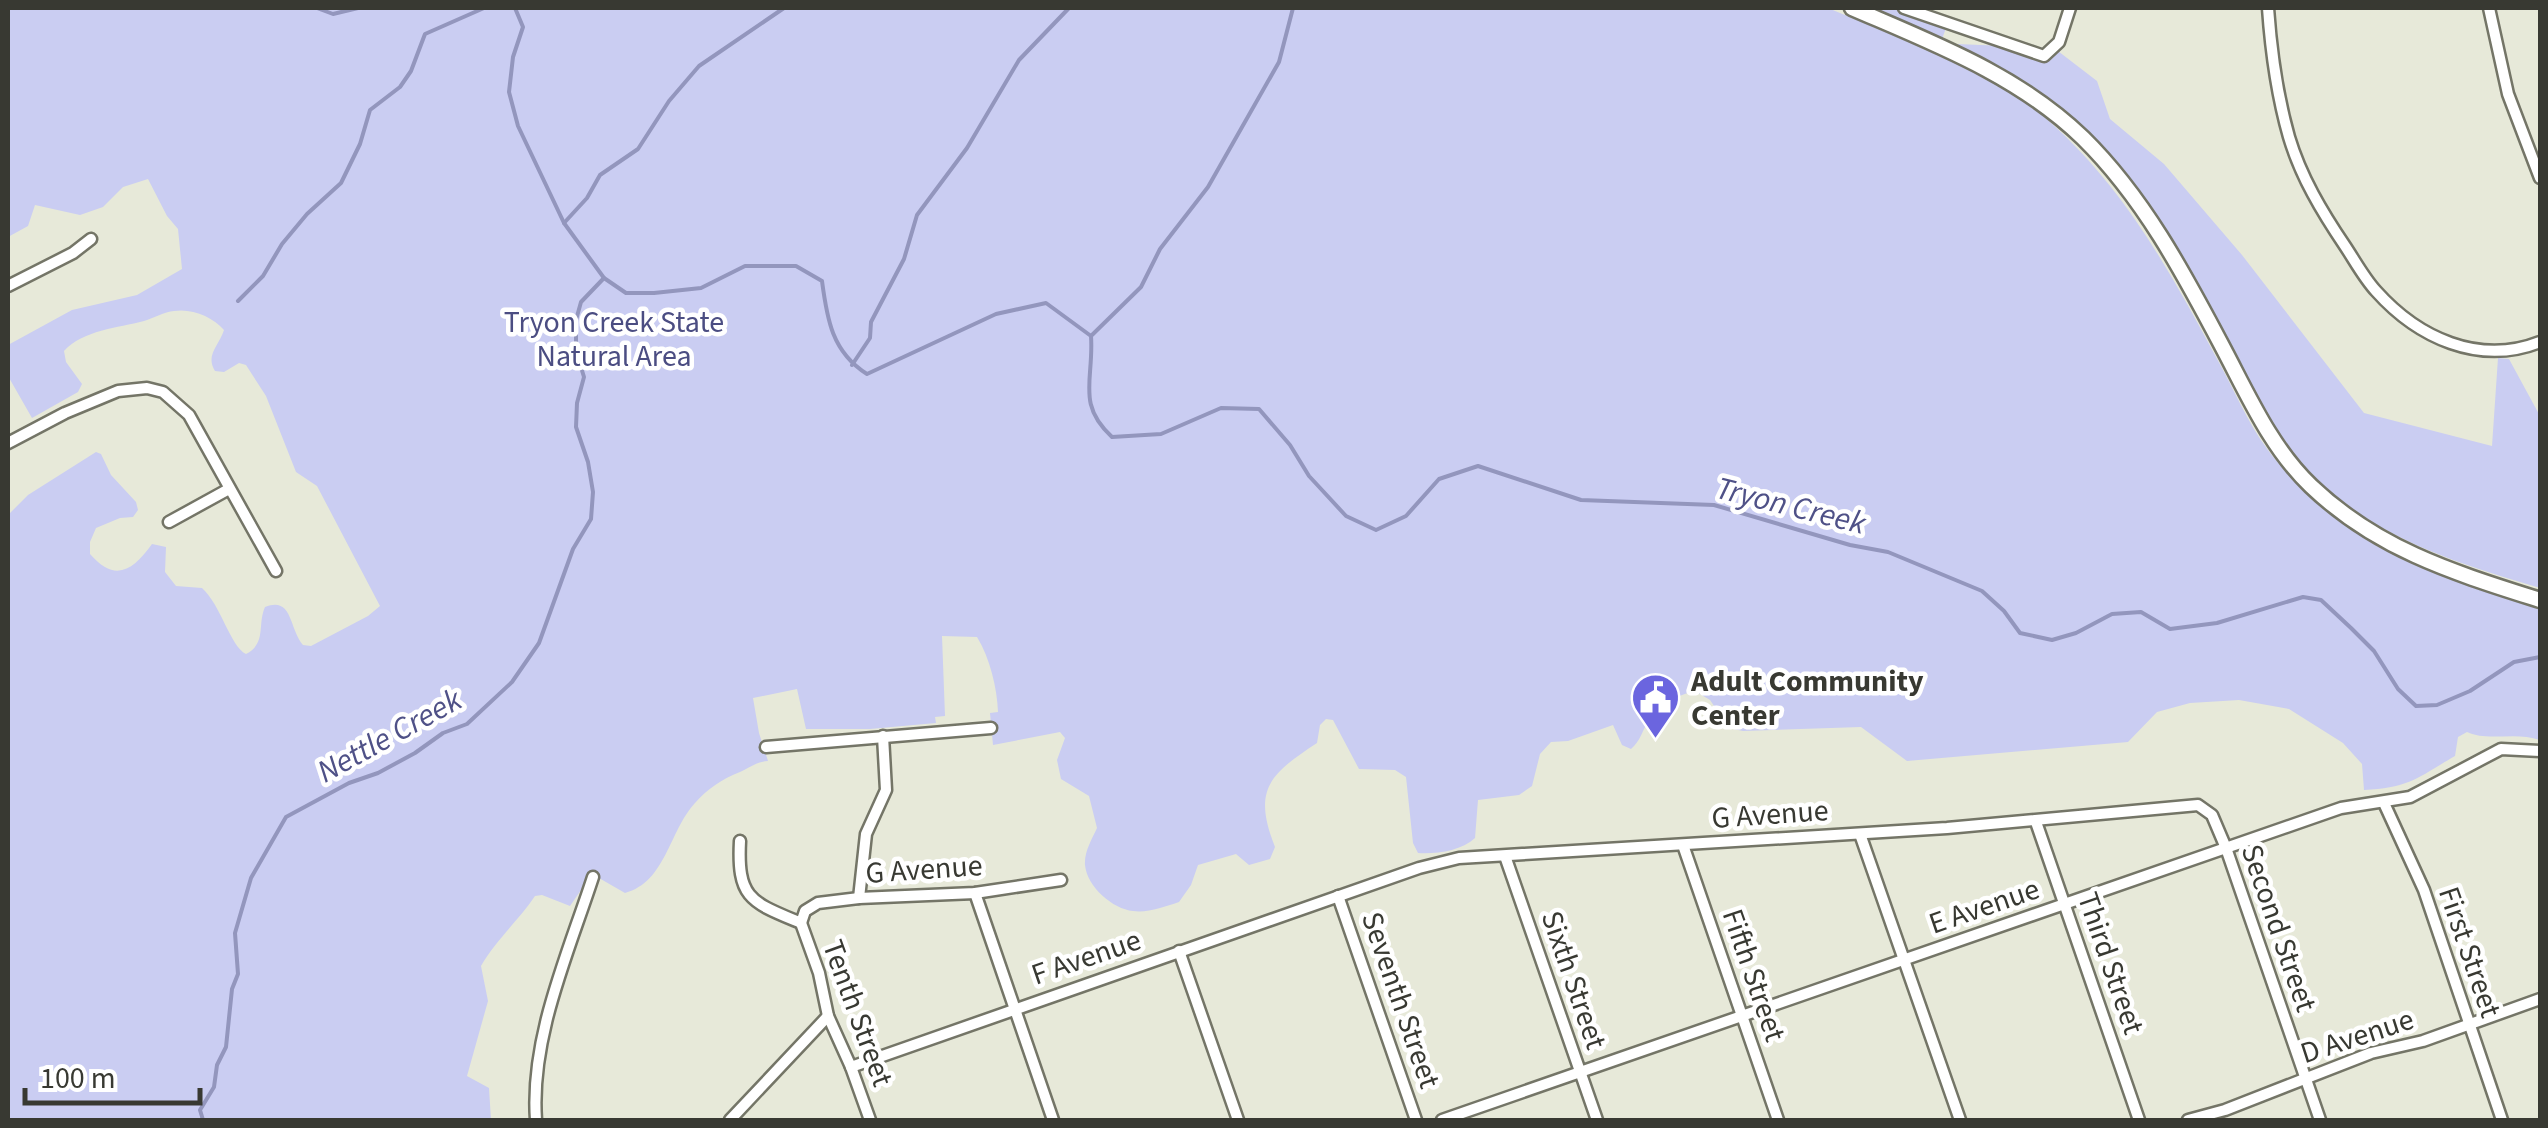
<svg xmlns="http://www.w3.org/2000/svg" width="2548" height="1128" font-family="'Source Sans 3',sans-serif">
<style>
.green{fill:#cacdf2}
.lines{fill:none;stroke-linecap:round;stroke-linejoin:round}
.stream{stroke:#9396bd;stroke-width:4}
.street-casing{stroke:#747567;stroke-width:15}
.secondary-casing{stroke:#747567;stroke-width:19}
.street{stroke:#fff;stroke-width:10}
.secondary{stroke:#fff;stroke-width:14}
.labels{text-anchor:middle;stroke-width:9;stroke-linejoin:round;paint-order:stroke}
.park-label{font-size:30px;fill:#4b4d82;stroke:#fff}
.poi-label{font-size:30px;font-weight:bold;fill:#383932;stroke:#fff;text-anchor:start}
.street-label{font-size:30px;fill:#383932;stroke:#fff}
.water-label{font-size:32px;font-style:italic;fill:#4f5187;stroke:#fff}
</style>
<rect width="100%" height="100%" fill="#e7e9d9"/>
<g class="green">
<path d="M8 8H1828C1904 40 1988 66 2050 122 2124 188 2170 271 2216 357 2233 387 2247 422 2268 450 2301 495 2367 544 2418 565 2457 581 2500 592 2540 606V740C2515 731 2488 742 2467 732L2458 737 2455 756C2417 778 2409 788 2364 790L2362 764 2343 743 2289 709 2239 700 2190 703 2157 712 2128 742 1907 761 1861 727 1743 731 1729 728 1710 700 1695 691C1677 695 1658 706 1648 722 1641 733 1641 740 1631 749L1622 745 1613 725 1568 741 1551 742 1540 754 1532 786 1519 795 1478 800 1475 838C1461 851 1437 854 1418 853L1413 843 1406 777 1395 770 1359 769 1333 720 1326 719 1320 725 1317 743C1270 774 1252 789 1275 847L1270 859 1249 865 1236 854 1198 865 1191 885 1179 902C1164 907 1148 913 1133 911 1113 909 1087 887 1085 865 1084 852 1092 839 1097 828L1089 796 1061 779 1057 760 1065 738 1060 732 993 745 990 713 998 712C997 688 990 658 977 637L942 636 945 716 935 717 936 723 870 729H806L797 689 753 698 759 733 768 761C756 762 751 767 740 772 722 779 707 789 695 803 669 831 666 882 625 893L592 874 570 906 542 895 535 896C518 921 496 940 481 966L488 1001 467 1076 489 1088 491 1120H8V515L28 495 96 452 101 454 111 475 136 502 138 510 133 517 120 518 96 528 90 542V554C116 584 134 569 152 544L166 547 165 572 176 586 202 588C221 605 230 646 246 654 267 643 257 625 265 607 293 596 289 629 303 645L311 646 368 616 380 606 317 486 296 472 266 396 246 365 239 363 224 372 215 371C205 355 219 346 224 330 213 317 192 308 174 311 164 312 154 318 144 321 118 328 83 330 64 351L66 362 82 384 78 392 32 418 8 376V345L72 310 137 295 182 269 178 229 167 216 148 179 123 187 103 207 80 215 35 205 28 226 8 237Z"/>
<polygon points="1871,8 1894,8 1946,28 1942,39"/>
<path d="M1957 44 2054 48 2097 81 2110 119 2164 164 2242 255 2364 413 2492 446 2498 358 2509 359 2540 416V588C2463 565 2384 541 2323 486 2275 444 2249 383 2219 328 2193 279 2168 229 2134 185 2088 124 2023 80 1957 44Z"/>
</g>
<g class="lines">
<g class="stream">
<polyline points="317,8 333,14 358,8"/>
<path d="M515 8 523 27 513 57 509 92 518 126 564 223 604 278 626 293H654L701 288 745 266H796L822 281C827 319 832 352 867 374L996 314 1046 303 1091 336C1094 380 1076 404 1112 437L1161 434 1221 408 1259 409 1290 445 1309 476 1346 516 1376 530 1406 516 1439 479 1478 466 1581 500 1714 505 1850 545 1888 552 1982 591 2004 611 2020 633 2052 640 2076 633 2112 614 2141 612 2170 629 2217 623 2303 597 2321 600 2351 628 2374 651 2398 689 2416 706 2437 705 2470 691 2514 662 2540 657"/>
<polyline points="564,223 587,198 600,175 638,149 669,101 699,66 784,8"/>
<polyline points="238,301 263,276 282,244 307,214 341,183 360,144 370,110 400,87 411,71 425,34 484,8"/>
<polyline points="1092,335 1141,287 1160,249 1208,187 1279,62 1293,8"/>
<polyline points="852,365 870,338 871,322 904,259 917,215 967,148 1019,60 1069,8"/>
<polyline points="203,1120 200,1110 214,1087 217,1065 226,1047 232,989 238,974 235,933 251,878 286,817 349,783 378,773 415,753 443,733 467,724 512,682 539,643 573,549 591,519 593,492 588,462 576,427 577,403 584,377 576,351 576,320 581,302 604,278"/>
</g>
<defs>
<g id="street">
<polyline points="1904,8 2044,56 2059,42 2070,8"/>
<path d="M2268 8C2271 51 2277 95 2289 137 2301 177 2322 212 2345 246 2355 261 2364 278 2376 291 2418 338 2479 366 2540 342"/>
<polyline points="2489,8 2508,94 2540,178"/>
<polyline points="8,286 73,253 91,239"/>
<polyline points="8,443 65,413 118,391 147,388 163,392 189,415 276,571"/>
<polyline points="169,522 229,489"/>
<polyline points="766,747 991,728"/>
<polyline points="2384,803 2424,890 2502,1120"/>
<polyline points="2036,822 2139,1120"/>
<polyline points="1860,834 1960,1120"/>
<path d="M740 841C737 899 751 902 801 923"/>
<polyline points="1683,845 1778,1120"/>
<polyline points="1505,856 1597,1120"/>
<polyline points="975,893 1053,1120"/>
<polyline points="1338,896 1416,1120"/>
<polyline points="859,898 866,834 886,790 883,736"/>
<polyline points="801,923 805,911 818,903 859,898 975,893 1061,880"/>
<polyline points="801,923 819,973 828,1016 851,1067 870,1120"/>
<polyline points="1179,951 1238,1120"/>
<polyline points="851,1067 1419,868 1459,858 1947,828 2198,805 2212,815 2226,848 2320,1120"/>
<path d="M536 1120C530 1038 568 954 593 877"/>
<polyline points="730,1120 828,1016"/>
<polyline points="1442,1120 2341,808 2410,797 2501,749 2540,751"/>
<polyline points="2188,1120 2225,1110 2371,1053 2423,1041 2540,999"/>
</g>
<path id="secondary" d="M1852 8C1933 43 2018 75 2083 138 2143 197 2183 272 2222 346 2248 395 2271 448 2311 486 2378 550 2455 573 2540 600"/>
</defs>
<use href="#street" class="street-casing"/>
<use href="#secondary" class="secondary-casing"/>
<use href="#street" class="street"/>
<use href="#secondary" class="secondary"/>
</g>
<defs>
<symbol id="civic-pin" viewBox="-11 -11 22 30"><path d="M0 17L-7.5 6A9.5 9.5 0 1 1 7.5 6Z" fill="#6b65df" stroke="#fff"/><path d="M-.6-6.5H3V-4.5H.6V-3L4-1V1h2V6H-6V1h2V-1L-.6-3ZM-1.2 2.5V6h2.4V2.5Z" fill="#fff"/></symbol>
</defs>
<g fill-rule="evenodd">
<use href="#civic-pin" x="1628" y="670" width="55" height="75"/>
</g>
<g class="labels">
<g class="park-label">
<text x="614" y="332">Tryon Creek State<tspan x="614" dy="34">Natural Area</tspan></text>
</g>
<g class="poi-label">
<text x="1691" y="691">Adult Community<tspan x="1691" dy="34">Center</tspan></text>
</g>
<g class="street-label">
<text transform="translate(1770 814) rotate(-4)" y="10">G Avenue</text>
<text transform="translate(924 869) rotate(-4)" y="10">G Avenue</text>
<text transform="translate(1984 906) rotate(-19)" y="10">E Avenue</text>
<text transform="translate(2279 928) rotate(71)" y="10">Second Street</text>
<text transform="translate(2470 952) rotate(71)" y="10">First Street</text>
<text transform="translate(1086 957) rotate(-19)" y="10">F Avenue</text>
<text transform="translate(2111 963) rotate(71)" y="10">Third Street</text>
<text transform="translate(1754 975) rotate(71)" y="10">Fifth Street</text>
<text transform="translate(1574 980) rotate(71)" y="10">Sixth Street</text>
<text transform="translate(1401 1000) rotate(71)" y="10">Seventh Street</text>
<text transform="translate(858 1013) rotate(70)" y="10">Tenth Street</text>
<text transform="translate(2357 1036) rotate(-18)" y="10">D Avenue</text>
</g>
<g class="water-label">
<text transform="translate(1791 505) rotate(14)" y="11">Tryon Creek</text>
<text transform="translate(389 735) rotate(-29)" y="11">Nettle Creek</text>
</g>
</g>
<rect width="2548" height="1128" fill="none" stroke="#383932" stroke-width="20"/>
<path d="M25 1088v15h175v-15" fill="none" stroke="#383932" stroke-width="5"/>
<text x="40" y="1088" font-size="30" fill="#383932" stroke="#ffffff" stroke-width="8" paint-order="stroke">100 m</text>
</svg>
